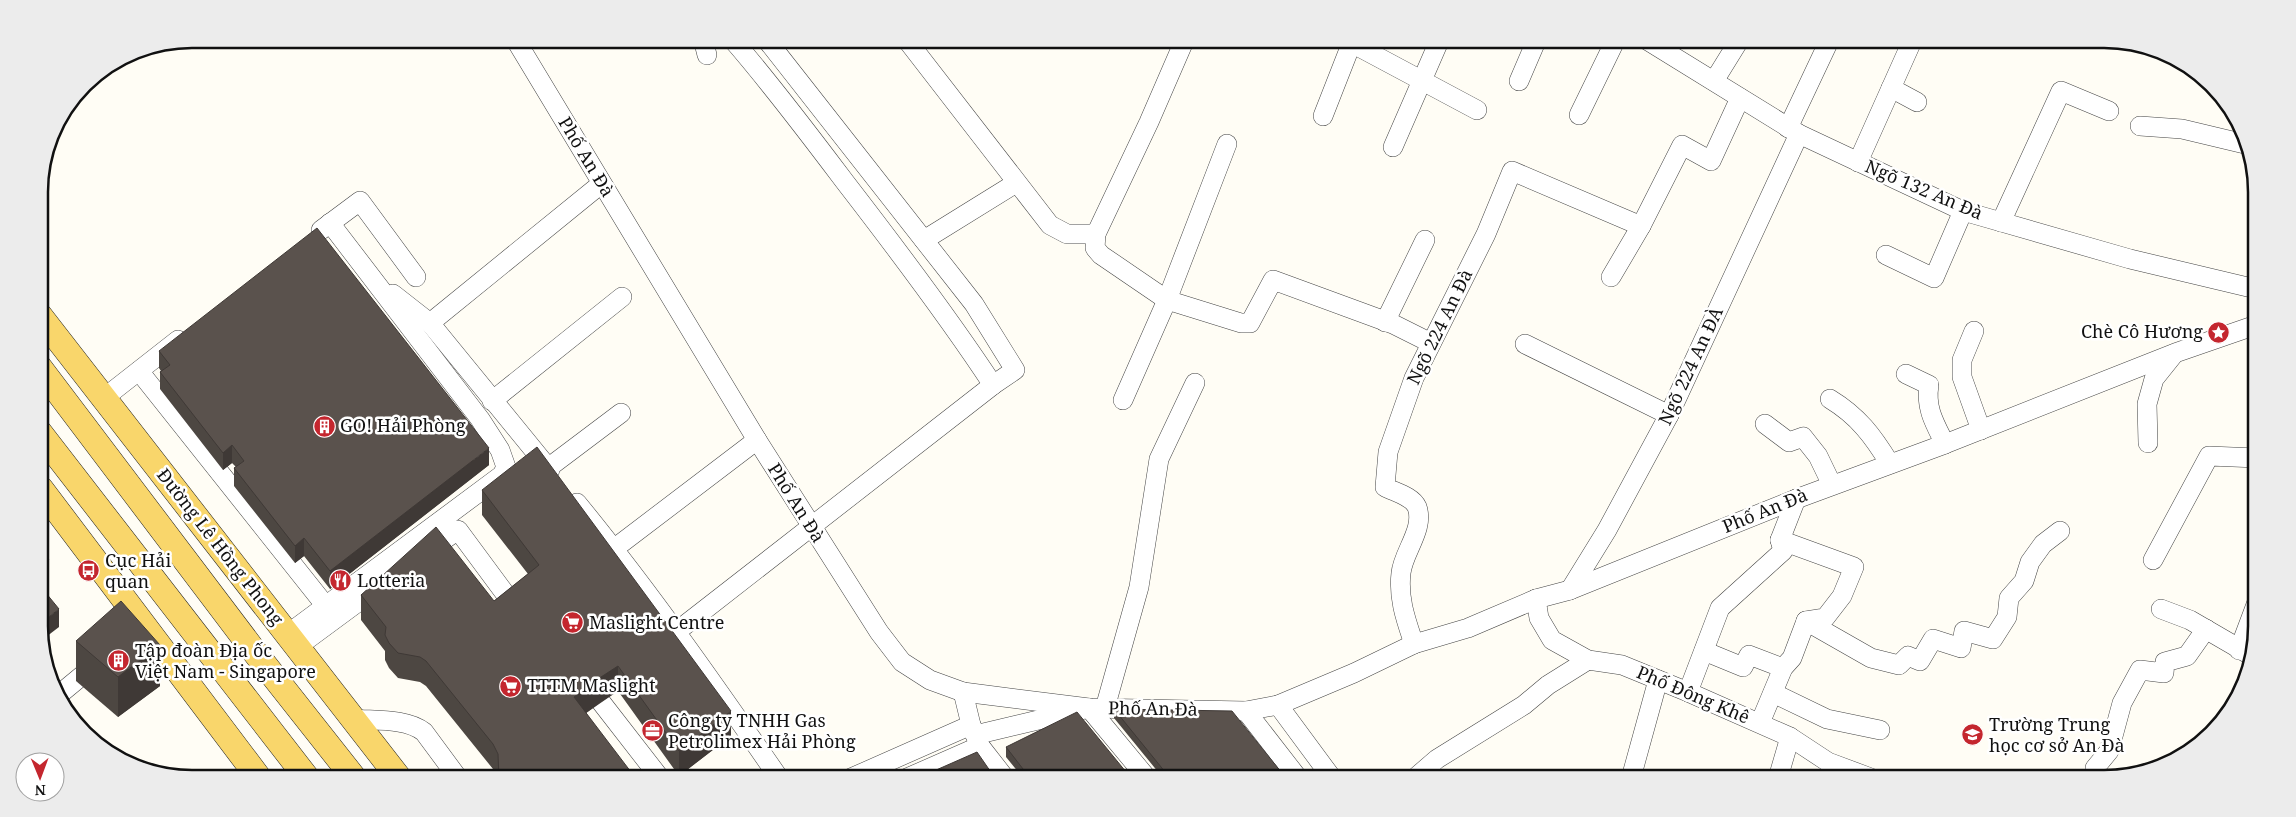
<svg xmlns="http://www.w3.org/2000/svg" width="2296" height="817" font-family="'Noto Serif',serif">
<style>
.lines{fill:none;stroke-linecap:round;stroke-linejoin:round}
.minor-casing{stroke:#444;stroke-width:20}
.major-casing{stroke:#222;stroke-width:26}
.minor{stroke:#fff;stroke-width:19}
.major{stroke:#f9d66b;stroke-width:25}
.wall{fill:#4d4742}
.shaded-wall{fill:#3f3936}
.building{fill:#5a524d;stroke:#3f3936}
.labels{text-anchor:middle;stroke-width:5;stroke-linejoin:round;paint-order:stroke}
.street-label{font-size:18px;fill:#111;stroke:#fff}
.poi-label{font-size:18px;fill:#111;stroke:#fff;text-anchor:start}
.rim{fill:none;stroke:#111;stroke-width:2.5}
</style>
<rect width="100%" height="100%" fill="#fffdf5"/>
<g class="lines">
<defs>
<g id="minor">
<polyline points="515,39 757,440 879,632 902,662 930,680 963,692 1089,708 1246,711 1278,705 1354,673 1414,644 1468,628 1536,599 1570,590 1796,499 1945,444 2175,353 2256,325"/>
<polyline points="703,39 707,55"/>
<path d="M732 39C772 85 808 133 845 182 896 248 947 315 993 385"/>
<polyline points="906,39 1050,225 1067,234 1096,234"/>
<polyline points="1185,39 1149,122 1096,234 1095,248 1101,255 1167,300 1241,323 1250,323 1273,280 1393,324 1431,343"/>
<polyline points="1344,39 1477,110"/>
<polyline points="1645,39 1799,134 1963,211 2130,259 2256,289"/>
<polyline points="1519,81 1537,39"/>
<polyline points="1714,81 1740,39"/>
<polyline points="1891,88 1917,102"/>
<polyline points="1579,115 1616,39"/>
<polyline points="1323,116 1352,42"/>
<polyline points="2140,126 2182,129 2249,145"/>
<polyline points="1788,128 1830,39"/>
<polyline points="1393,147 1440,39"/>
<polyline points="1858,162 1913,39"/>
<polyline points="2001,222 2061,91 2109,111"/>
<polyline points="321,230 360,201 416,277"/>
<polyline points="924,240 1016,183"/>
<polyline points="1886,255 1934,278 1963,211"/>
<polyline points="1611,277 1641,226 1682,145 1711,161 1740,98"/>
<polyline points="393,294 430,323"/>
<polyline points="1385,322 1425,240"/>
<polyline points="1974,331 1962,360 1962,377 1981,430"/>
<polyline points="1525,344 1669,415"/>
<polyline points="139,371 325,605"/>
<path d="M1906 374 1929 385C1925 408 1935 424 1945 444"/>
<polyline points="104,398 178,340"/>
<path d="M1830 399C1858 416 1873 436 1890 464"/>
<polyline points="1123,400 1167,300 1227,144"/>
<polyline points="492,401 622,297"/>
<polyline points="1765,424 1789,442 1803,437 1818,456 1832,485"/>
<polyline points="2148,443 2147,404 2154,379 2174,354"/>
<polyline points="548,468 621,413"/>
<polyline points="550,470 430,323 601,184"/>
<path d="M577 503C649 591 714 684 779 778"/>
<polyline points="615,548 757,440"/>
<polyline points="425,553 458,530 515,607"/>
<polyline points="2153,560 2209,456 2257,458"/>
<polyline points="1570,590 1607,530 1669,415 1799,134"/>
<polyline points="1536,599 1539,618 1552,640 1588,660 1622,665 1688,692 1790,737 1828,762 1871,778"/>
<polyline points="2161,609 2190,620 2252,656"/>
<polyline points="1806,621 1871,658 1899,665 1908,656 1920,661 1933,639 1961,648 1964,631 1993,639 2007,617 2009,598 2024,581 2030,562 2043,544 2060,531"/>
<polyline points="676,632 993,385 1015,370 974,304 766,39"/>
<polyline points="288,634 502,475 506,467 500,450 480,419 330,223"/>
<path d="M1414 644C1406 620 1398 599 1401 573 1403 552 1425 529 1417 507 1412 496 1394 492 1385 487L1388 452 1414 378 1486 234 1512 171 1641 226"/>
<polyline points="297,647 381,585"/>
<polyline points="2239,650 2257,602"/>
<polyline points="1704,651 1743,667 1749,655 1783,668"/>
<polyline points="963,692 971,725 980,746 1005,778"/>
<polyline points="1688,692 1720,608 1783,551 1780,540 1796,499"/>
<polyline points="61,693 96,664"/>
<polyline points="1773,693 1827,719 1880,730"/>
<polyline points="601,702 660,778"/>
<polyline points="1278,705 1332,778"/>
<polyline points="1105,708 1139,587 1159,459 1195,383"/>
<polyline points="1246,711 1298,778"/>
<path d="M353 719C375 721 406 718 424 732L458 778"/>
<polyline points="1760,723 1783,668 1792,658 1806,621 1825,618 1842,596 1854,567 1780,540"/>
<polyline points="975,735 1089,708 1147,778"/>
<polyline points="2095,768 2109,751 2122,703 2140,670 2164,673 2165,662 2187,656 2206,629"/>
<polyline points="851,778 971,725"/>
<polyline points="907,778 980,746"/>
<polyline points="1415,778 1437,759 1524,705 1548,685 1588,660"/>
<polyline points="1631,778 1658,680"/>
<polyline points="1778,778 1790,737"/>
</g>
<g id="major">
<polyline points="40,316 399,778"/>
<polyline points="40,368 257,655 354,778"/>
<polyline points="40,433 307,778"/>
<polyline points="41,489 259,778"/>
</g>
</defs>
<use href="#minor" class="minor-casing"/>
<use href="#major" class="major-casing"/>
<use href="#minor" class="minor"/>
<use href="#major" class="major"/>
</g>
<g class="wall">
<polygon points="159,351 489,465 330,589 304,556 295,563 234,486 234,468 236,467 232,463 223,470 160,389 160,372 161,371 159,368"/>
<polygon points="482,490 731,736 679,776 618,691 586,713 631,778 497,778 493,769 426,686 420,682 398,678 389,668 385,660 385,651 361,620 361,595 494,601 528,574 482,515"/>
<polygon points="76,641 160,686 118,717 76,681"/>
<polygon points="1114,709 1286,778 1163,778 1114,718"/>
<polygon points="1006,747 1131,778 1023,778 1006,757"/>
</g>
<g class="shaded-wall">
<polygon points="232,445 232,463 223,470 223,453"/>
<polygon points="489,448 489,465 330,589 330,571"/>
<polygon points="304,538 304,556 295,563 295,546"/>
<polygon points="49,560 49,577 41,583 41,566"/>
<polygon points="59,609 59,627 42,640 41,623"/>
<polygon points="160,645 160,686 118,717 118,677"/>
<polygon points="618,666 618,691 601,702 574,722 574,697 601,677"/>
<polygon points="731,711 731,736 679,776 679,751"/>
<polygon points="631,772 631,778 623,778"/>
</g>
<g class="building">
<polygon points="317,228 489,448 330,571 304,538 295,546 234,468 244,461 232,445 223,453 160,372 170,365 159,351"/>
<polygon points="537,447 731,711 679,751 618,666 601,677 574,697 631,772 623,778 499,778 498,754 493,744 426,661 420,657 398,653 389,643 385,635 386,627 361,595 436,527 494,601 539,565 482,490"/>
<polygon points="41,550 49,560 41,566"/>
<polygon points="41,587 59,609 41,623"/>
<polygon points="121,601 160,645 118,677 76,641"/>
<polygon points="1114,709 1232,711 1286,778 1170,778"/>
<polygon points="1077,712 1131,778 1030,778 1006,747"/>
<polygon points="977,752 995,778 918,778"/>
</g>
<defs>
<symbol id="sight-disc" viewBox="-11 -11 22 22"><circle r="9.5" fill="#c4262e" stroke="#fff"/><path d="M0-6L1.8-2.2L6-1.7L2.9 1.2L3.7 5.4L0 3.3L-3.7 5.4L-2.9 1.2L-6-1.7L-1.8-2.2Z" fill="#fff"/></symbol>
<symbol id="building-disc" viewBox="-11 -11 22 22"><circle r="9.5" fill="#c4262e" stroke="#fff"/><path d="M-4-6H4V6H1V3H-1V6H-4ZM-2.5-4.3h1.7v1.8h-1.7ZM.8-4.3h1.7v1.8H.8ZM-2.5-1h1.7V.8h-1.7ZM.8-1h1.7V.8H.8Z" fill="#fff"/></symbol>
<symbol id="bus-disc" viewBox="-11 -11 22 22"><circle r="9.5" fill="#c4262e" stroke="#fff"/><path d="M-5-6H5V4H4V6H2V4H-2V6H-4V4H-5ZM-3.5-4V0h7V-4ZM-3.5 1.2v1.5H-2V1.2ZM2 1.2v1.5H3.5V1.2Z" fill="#fff"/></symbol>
<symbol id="restaurant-disc" viewBox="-11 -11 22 22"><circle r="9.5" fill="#c4262e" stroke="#fff"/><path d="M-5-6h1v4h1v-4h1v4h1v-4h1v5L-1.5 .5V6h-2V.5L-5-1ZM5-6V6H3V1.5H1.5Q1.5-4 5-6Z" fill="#fff"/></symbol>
<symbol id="supermarket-disc" viewBox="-11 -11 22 22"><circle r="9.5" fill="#c4262e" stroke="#fff"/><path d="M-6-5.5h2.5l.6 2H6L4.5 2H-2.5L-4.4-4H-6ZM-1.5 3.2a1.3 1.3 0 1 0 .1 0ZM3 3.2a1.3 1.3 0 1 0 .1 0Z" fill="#fff"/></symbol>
<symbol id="office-disc" viewBox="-11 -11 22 22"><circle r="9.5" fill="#c4262e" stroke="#fff"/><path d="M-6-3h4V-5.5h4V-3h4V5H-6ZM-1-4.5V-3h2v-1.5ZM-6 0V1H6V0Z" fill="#fff"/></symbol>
<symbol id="school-disc" viewBox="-11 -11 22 22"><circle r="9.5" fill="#c4262e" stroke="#fff"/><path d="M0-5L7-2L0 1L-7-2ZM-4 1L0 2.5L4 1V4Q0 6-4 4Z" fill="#fff"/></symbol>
</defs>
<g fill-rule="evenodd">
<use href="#sight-disc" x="2206" y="320" width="25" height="25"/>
<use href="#building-disc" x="312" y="414" width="25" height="25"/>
<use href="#bus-disc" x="76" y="558" width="25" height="25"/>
<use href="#restaurant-disc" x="328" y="568" width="25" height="25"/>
<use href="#supermarket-disc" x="560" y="610" width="25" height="25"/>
<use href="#building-disc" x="106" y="648" width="25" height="25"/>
<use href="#supermarket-disc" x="498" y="674" width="25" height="25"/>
<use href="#office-disc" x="640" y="718" width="25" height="25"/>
<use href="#school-disc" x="1960" y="722" width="25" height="25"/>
</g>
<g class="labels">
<g class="street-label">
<text transform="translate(586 157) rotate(59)" y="6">Phố An Đà</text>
<text transform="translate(1924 190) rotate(23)" y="6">Ngõ 132 An Đà</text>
<text transform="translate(1440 327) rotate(-64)" y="6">Ngõ 224 An Đà</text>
<text transform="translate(1691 366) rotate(-65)" y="6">Ngõ 224 An ĐÀ</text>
<text transform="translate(796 503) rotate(58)" y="6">Phố An Đà</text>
<text transform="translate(1765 511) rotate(-22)" y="6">Phố An Đà</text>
<text transform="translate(220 547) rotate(52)" y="6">Đường Lê Hồng Phong</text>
<text transform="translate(1693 695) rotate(23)" y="6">Phố Đông Khê</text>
<text transform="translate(1153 709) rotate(1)" y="6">Phố An Đà</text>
</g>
<g class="poi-label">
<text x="2203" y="338" text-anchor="end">Chè Cô Hương</text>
<text x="340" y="432">GO! Hải Phòng</text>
<text x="105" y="567">Cục Hải<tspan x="105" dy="21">quan</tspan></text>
<text x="357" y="587">Lotteria</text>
<text x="589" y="629">Maslight Centre</text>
<text x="135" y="657">Tập đoàn Địa ốc<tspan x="135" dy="21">Việt Nam - Singapore</tspan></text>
<text x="527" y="692">TTTM Maslight</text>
<text x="668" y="727">Công ty TNHH Gas<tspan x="668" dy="21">Petrolimex Hải Phòng</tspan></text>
<text x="1989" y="731">Trường Trung<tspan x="1989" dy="21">học cơ sở An Đà</tspan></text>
</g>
</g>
<path d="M0 0H2296V817H0ZM192 48H2104A144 144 0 0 1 2248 192V626A144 144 0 0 1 2104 770H192A144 144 0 0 1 48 626V192A144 144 0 0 1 192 48Z" fill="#ececec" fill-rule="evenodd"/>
<path class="rim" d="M192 48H2104A144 144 0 0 1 2248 192V626A144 144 0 0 1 2104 770H192A144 144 0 0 1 48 626V192A144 144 0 0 1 192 48Z"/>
<g transform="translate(40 777) rotate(179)"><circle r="24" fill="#ffffff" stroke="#a0a0a0"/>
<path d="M0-4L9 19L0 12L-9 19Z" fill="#c4262e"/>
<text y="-8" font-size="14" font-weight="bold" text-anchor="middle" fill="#111111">N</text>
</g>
</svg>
